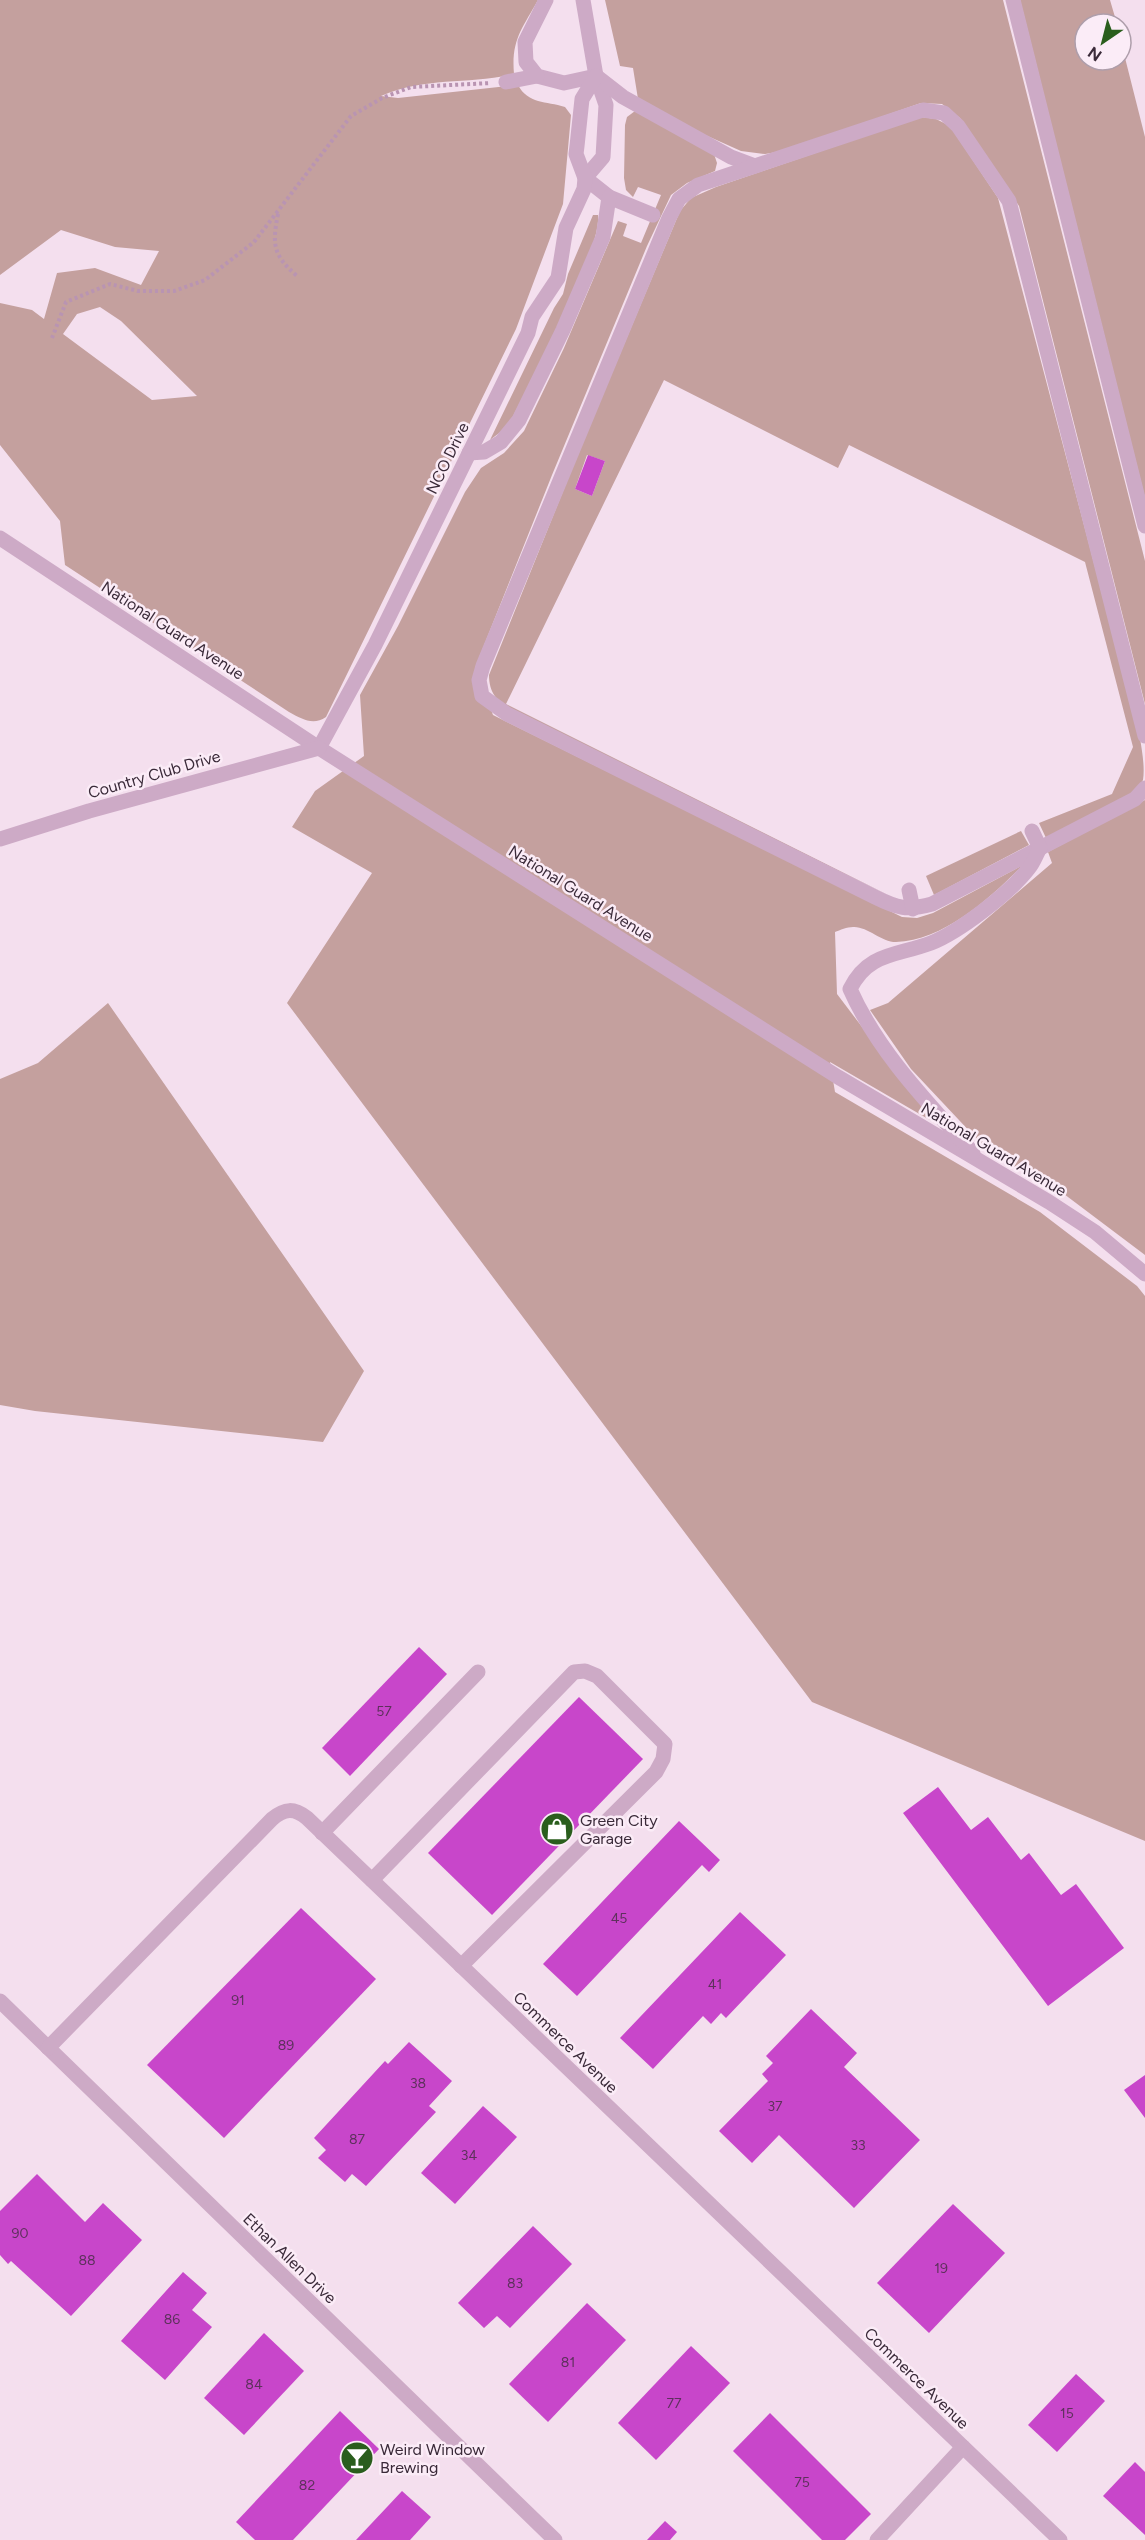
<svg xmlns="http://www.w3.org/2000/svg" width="1145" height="2540" font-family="Figtree,sans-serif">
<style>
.green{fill:#c4a09e;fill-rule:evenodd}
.building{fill:#c846ca}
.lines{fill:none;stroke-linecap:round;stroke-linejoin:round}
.path{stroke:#b994b2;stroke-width:4;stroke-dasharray:3 3;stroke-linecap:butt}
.minor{stroke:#cdaac6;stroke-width:15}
.labels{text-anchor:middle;stroke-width:5;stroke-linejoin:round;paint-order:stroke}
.number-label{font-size:14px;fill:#5e315d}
.street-label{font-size:16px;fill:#3a2a39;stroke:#fbecf7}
.poi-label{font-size:16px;fill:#3a2a39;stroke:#fbecf7;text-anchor:start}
</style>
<rect width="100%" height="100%" fill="#f4dfee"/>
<g class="green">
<path d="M0 0H538C522 29 511 40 514 74 469 85 426 76 381 96L398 98 518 85C528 104 546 101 565 107L571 115 563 204 516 329 326 717C313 726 302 719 289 712L65 565 60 521 0 445V303L32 310 44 319 57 273 95 268 141 285 159 251 115 247 61 230 0 275ZM100 307 121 321 197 396 152 400 63 334 77 314Z"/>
<polygon points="605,0 1003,0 1145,561 1145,704 1019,206 960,118 942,104 921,103 783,151 765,154 741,151 703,134 638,99 633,68 620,66"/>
<polygon points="1020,0 1110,0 1117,24 1085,24 1085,60 1121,60 1121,42 1145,137 1145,498"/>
<path d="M635 111 714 154 717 163 715 171 687 183 671 195 647 246 552 475 475 668 493 715 902 917 917 918 933 913 1023 865C990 898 945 940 896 942 881 942 867 926 853 927 847 927 840 930 835 932L837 994 935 1123 830 1062 835 1092 1040 1212 1137 1286 1145 1296V1841L812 1702 287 1003 372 873 292 827 315 791 364 756 360 695 398 626 465 492 481 468 504 453 524 431 564 348 618 221 627 224 623 236 641 243 661 195 638 187 633 197 626 190 624 178 625 125 627 117Z"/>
<path d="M921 117 936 119 950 126 998 198 1140 738C1142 751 1145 767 1143 780 1132 804 1070 826 1046 838L1039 823 1112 794 1133 747 1085 562 849 445 838 468 664 380 506 704 890 896 512 712C498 701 489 694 489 675L580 449 680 211 691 198 716 187ZM587 455 605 461 592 496 575 489Z"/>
<path d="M593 215H598C602 251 531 380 512 419L503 430 490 440 554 308 563 294 568 274Z"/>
<polygon points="1145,800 1145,1255 1064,1194 990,1153 911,1069 870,1010 888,1003 1052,863 1048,852"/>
<polygon points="1021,831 1029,845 934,895 926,876"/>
<polygon points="108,1003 364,1371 323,1442 35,1411 0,1405 0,1079 38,1063"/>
</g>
<g class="building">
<polygon points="588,455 605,461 592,496 575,489"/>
<polygon points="419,1647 447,1674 350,1776 322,1748"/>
<polygon points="579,1697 643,1759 492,1915 428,1853"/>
<polygon points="938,1787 971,1830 988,1817 1021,1860 1029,1853 1061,1895 1076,1884 1124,1948 1048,2006 903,1813"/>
<polygon points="679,1821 720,1860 709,1872 702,1865 577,1996 543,1964"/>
<polygon points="301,1908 376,1979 224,2138 147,2065"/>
<polygon points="740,1912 786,1955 726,2018 721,2013 711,2024 703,2016 653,2069 620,2038"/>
<polygon points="811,2009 857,2053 844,2067 920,2140 854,2208 779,2135 752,2163 719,2131 768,2081 762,2074 773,2063 766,2056"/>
<polygon points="409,2042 452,2081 429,2106 436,2112 366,2186 352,2174 345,2182 318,2158 326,2150 314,2138 385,2061 388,2064"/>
<polygon points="1145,2075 1145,2118 1124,2090"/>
<polygon points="483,2106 517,2137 455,2204 421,2173"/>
<polygon points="37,2174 85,2222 103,2203 142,2240 71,2316 11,2261 8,2264 0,2255 0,2211"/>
<polygon points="953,2204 1005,2253 929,2333 877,2283"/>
<polygon points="533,2226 572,2264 510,2328 497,2316 484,2328 458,2303"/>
<polygon points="183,2272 207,2293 192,2310 212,2327 165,2380 121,2341"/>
<polygon points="587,2303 626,2340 548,2422 509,2384"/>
<polygon points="264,2333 304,2371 244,2435 204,2398"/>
<polygon points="691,2346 730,2383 656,2460 618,2423"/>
<polygon points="1076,2374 1105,2401 1057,2452 1028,2425"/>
<polygon points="340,2411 379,2449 293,2540 255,2540 236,2522"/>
<polygon points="770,2413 871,2514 845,2540 822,2540 733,2451"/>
<polygon points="1135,2462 1145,2472 1145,2535 1103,2496"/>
<polygon points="402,2491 431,2517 410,2540 356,2540"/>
<polygon points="665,2521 677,2532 670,2540 647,2540"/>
</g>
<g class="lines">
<g class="path">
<path d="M278 214C272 245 273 255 297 276"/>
<polyline points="52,338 66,302 110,284 138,291 174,291 205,280 254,242 351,116 382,98 411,87 491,83"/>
</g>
<g class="minor">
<polyline points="546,0 525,42 526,62 537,76 564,83 596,76"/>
<polyline points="583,0 596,76 606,105 603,157 585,178"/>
<polyline points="1013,0 1145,526"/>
<polyline points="596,76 623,97 731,157 755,166"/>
<polyline points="506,82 537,76"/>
<polyline points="585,178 609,197 653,215"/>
<polyline points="469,453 484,452 501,442 519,420 563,330 603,237 609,197"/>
<polyline points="0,538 319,748 838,1077 1049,1202 1095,1232 1145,1274"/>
<path d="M1145 736 1009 201 958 126 944 113 923 110 698 185 679 199 669 218 483 666 479 680 482 696 507 714 875 897C897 908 907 911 932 904L1135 799 1145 788"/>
<polyline points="319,748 375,645 528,333 532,317 558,278 566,228 584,189 585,178 576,154 577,146 582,99 596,76"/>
<polyline points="0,839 89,811 319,748"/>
<polyline points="909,890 913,909"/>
<path d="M973 1153C928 1103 878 1052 850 989 868 952 897 956 931 943 959 932 1010 893 1029 868 1034 862 1036 855 1040 848L1032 831"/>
<polyline points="322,1833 478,1672"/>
<polyline points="372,1880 574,1672 585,1671 597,1676 665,1744 663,1759 656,1772 461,1966"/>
<polyline points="0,2001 555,2540"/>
<path d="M48 2048 272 1819C285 1808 294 1808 307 1818L1060 2540"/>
<polyline points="877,2540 963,2447"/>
</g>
</g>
<defs>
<symbol id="shop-disc" viewBox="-11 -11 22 22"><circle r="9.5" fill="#2a5e1d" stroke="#fbecf7"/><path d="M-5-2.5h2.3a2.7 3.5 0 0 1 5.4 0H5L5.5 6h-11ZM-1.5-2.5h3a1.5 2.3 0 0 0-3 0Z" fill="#fff"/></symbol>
<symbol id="bar-disc" viewBox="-11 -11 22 22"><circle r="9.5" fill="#2a5e1d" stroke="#fbecf7"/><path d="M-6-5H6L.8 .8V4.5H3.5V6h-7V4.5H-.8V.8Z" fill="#fff"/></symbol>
</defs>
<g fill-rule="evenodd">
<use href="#shop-disc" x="538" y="1810" width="38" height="38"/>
<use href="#bar-disc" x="338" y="2439" width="38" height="38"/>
</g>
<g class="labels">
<g class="number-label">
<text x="384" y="1716">57</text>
<text x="619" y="1923">45</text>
<text x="715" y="1989">41</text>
<text x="238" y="2005">91</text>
<text x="286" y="2050">89</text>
<text x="418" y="2088">38</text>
<text x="775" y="2111">37</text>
<text x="357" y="2144">87</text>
<text x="858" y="2150">33</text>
<text x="469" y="2160">34</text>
<text x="20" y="2238">90</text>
<text x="87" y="2265">88</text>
<text x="941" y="2273">19</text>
<text x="515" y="2288">83</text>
<text x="172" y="2324">86</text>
<text x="568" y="2367">81</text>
<text x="254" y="2389">84</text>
<text x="674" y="2408">77</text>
<text x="1067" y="2418">15</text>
<text x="802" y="2487">75</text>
<text x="307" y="2490">82</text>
</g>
<g class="street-label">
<text transform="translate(447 458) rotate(-64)" y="6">NCO Drive</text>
<text transform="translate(173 630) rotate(33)" y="6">National Guard Avenue</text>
<text transform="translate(154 774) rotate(-16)" y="6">Country Club Drive</text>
<text transform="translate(581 893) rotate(32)" y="6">National Guard Avenue</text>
<text transform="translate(994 1149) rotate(31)" y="6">National Guard Avenue</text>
<text transform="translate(566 2042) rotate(44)" y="6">Commerce Avenue</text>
<text transform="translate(290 2258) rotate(44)" y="6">Ethan Allen Drive</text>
<text transform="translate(917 2378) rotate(44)" y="6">Commerce Avenue</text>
</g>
<g class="poi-label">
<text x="580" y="1826">Green City<tspan x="580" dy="18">Garage</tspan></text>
<text x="380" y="2455">Weird Window<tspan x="380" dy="18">Brewing</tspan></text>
</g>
</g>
<g transform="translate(1103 42) rotate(215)"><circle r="28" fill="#fbecf7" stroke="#ae9eab" stroke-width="1.5"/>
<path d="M0-4.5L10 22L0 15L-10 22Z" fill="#2a5e1d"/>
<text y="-9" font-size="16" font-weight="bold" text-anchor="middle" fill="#3a2a39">N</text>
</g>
</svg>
